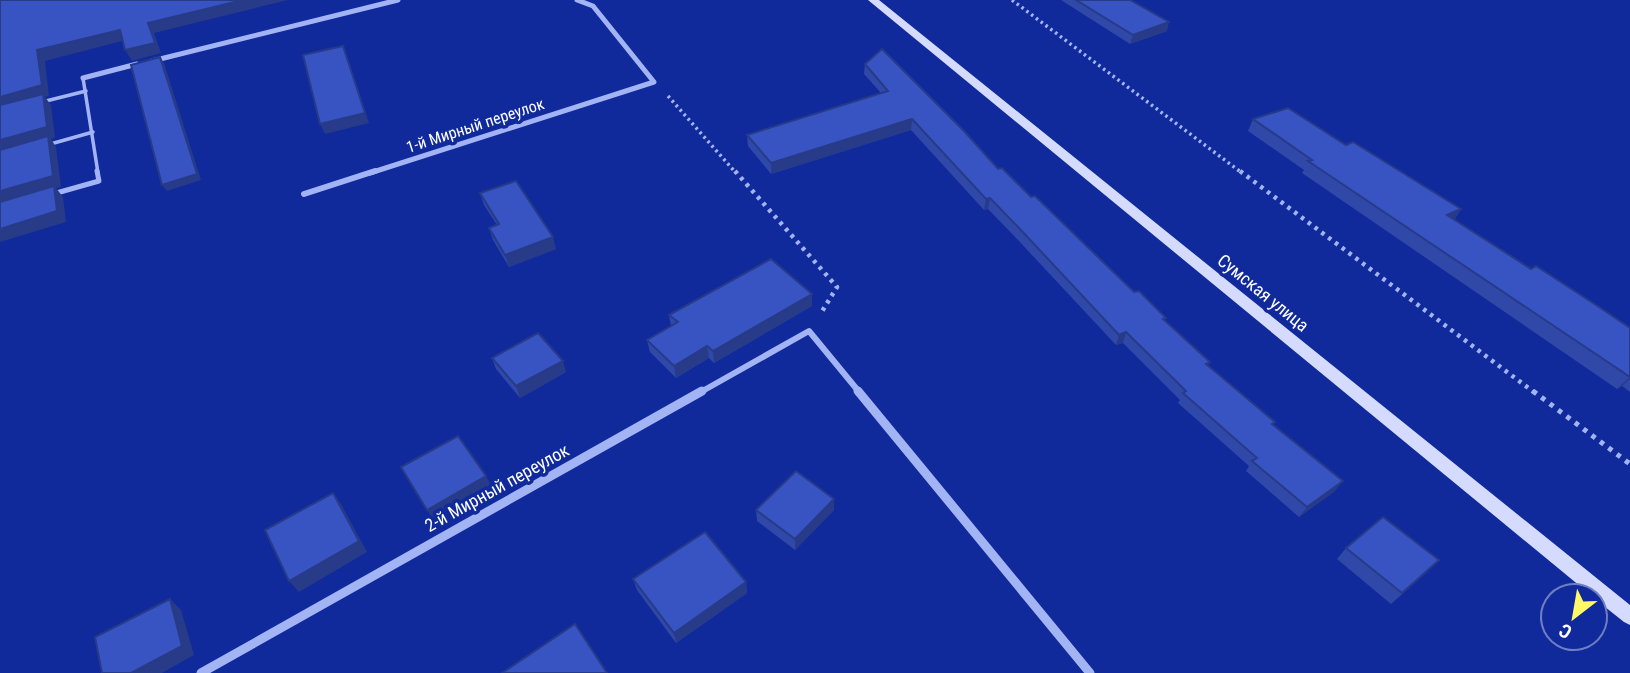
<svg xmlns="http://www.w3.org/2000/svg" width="1630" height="673" font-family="'Roboto Condensed',sans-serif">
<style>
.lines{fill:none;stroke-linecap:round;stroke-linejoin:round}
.path-far2{stroke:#a3b4f5;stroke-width:3.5;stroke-dasharray:2.5 3.5;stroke-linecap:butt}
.path-far1{stroke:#a3b4f5;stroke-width:4.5;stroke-dasharray:3.5 5;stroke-linecap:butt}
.path{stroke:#a3b4f5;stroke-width:5;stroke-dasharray:4.5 6;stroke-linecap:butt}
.service-far1{stroke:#a3b4f5;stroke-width:3.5}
.service{stroke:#a3b4f5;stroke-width:5}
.minor-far2{stroke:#a3b4f5;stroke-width:5}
.minor-far1{stroke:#a3b4f5;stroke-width:6}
.minor{stroke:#a3b4f5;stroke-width:9}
.secondary{fill:#d4dbfe;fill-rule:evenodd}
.wall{fill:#3048a8}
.shaded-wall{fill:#273b88}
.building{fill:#3854c3;stroke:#273b88;stroke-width:2}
.labels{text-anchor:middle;stroke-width:7;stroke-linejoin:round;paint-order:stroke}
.far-street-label{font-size:16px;fill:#fff;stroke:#102a9c}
.street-label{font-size:18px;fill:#fff;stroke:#102a9c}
</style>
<rect width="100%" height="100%" fill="#102a9c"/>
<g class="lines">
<g class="path-far2">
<polyline points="1012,0 1242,173"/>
<polyline points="668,96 736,173"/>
</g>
<g class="path-far1">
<polyline points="735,171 837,287 821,313"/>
<polyline points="1240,171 1535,393"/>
</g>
<polyline class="path" points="1533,391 1630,464"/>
<g class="service-far1">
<polyline points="83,78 98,173"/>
<polyline points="42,102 86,91"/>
<polyline points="47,145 93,132"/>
</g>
<polyline class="service" points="53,194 99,181 97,171"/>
<g class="minor-far2">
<polyline points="152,61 398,0"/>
<polyline points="83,78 137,64"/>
<polyline points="370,173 654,82 593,6 577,0"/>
</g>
<g class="minor-far1">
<polyline points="304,194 375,171"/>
<polyline points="699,393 809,331 860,393"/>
</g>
<g class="minor">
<polyline points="858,391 1090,673"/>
<polyline points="201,673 702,391"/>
</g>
<polygon class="secondary" points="868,0 879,0 1630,605 1630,625 1624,622 1595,599 1595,596 1592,596"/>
</g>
<g class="wall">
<polygon points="1061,0 1130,0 1167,31 1130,44"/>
<polygon points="865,64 998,169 1031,197 1210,362 1208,365 1273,425 1335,491 1299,517 1246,471 1249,466 1178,403 1180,400 1123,343 1116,345 1018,240 988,209 984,210 911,130 771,174 748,146 747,135 881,93 864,74"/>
<polygon points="1253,119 1346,145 1461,209 1454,220 1531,269 1630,328 1630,392 1622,386 1617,389 1302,173 1304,170 1248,131"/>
<polygon points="480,193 556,249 509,267 493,240 489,228 497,225 484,205"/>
<polygon points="812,306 714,363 709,358 676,378 650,352 647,340 671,326 669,315"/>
<polygon points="492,358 566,372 520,398 496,369"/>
<polygon points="756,510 834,510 795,550 757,521"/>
<polygon points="1346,548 1428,571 1391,604 1337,559"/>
<polygon points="633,579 746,582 747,593 676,643 637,590"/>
</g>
<g class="shaded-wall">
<polygon points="243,0 288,0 154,33 161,53 132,61 125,50 148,23"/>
<polygon points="1169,22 1167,31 1130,44 1133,35"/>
<polygon points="120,30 126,40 45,61 49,96 45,97 51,105 55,138 51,139 56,147 61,187 56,188 63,197 66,222 0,242 0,97 37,50"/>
<polygon points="343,46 369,123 325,134 320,124"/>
<polygon points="160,57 164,63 201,180 167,191 162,185"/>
<polygon points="912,119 911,130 771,174 771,163"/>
<polygon points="990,198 988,209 984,210 986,199"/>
<polygon points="1461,209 1453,221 1447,215"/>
<polygon points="553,237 556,249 509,267 505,255"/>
<polygon points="812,294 812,306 714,363 713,351"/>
<polygon points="1126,332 1123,343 1116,345 1119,335"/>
<polygon points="707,346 709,358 676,378 674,366"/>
<polygon points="563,361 566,372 520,398 516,386"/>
<polygon points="1630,377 1630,379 1622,386 1617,389"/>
<polygon points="486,476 492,487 434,521 427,510"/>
<polygon points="1343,481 1335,491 1299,517 1307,507"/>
<polygon points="333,493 341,504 367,552 299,592 289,581"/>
<polygon points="834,499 834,510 795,550 795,539"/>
<polygon points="746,582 747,593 676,643 674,633"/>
<polygon points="170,599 181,610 194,655 162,673 131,673"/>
</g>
<g class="building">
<polygon points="0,0 243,0 148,23 155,43 125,50 120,30 37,50 42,85 0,97"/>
<polygon points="1076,0 1130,0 1169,22 1133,35"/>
<polygon points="343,46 365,113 320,124 303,55"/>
<polygon points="882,49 964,131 998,169 1002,168 1031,197 1035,196 1134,292 1139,291 1166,318 1163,319 1210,362 1206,364 1275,422 1272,424 1343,481 1307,507 1252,461 1257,458 1183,393 1186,391 1126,332 1119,335 1020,229 990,198 986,199 912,119 771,163 747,135 888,91 865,64"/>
<polygon points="160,57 197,174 162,185 131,65"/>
<polygon points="43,94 47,127 0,140 0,105"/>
<polygon points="1288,108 1346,145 1353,142 1461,209 1447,215 1531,269 1536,266 1596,305 1630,328 1630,377 1308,161 1312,160 1253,119"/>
<polygon points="48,136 53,176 0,191 0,150"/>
<polygon points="516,181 553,237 505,255 489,228 499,224 480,193"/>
<polygon points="54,186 57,211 0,229 0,202"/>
<polygon points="771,259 812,294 713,351 707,346 674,366 647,340 678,322 669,315"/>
<polygon points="538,333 563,361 516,386 492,358"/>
<polygon points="458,436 486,476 427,510 401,467"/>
<polygon points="796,471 834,499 795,539 756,510"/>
<polygon points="333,493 359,541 289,581 265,530"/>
<polygon points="1383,517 1439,560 1402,593 1346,548"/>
<polygon points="705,532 746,582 674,633 633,579"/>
<polygon points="170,599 182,646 131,673 102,673 95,637"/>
<polygon points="575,624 607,673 502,673"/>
</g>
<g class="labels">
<g class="far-street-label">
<text transform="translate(475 125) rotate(-18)" y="6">1-й Мирный переулок</text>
</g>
<g class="street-label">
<text transform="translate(1263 293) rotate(39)" y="6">Сумская улица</text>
<text transform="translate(497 488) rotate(-29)" y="6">2-й Мирный переулок</text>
</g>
</g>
<g transform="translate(1574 617) rotate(211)"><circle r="33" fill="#102a9c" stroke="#707fc4" stroke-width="2"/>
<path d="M0-5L12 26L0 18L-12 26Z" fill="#fff967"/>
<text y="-10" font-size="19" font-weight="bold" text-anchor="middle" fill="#ffffff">С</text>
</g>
</svg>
